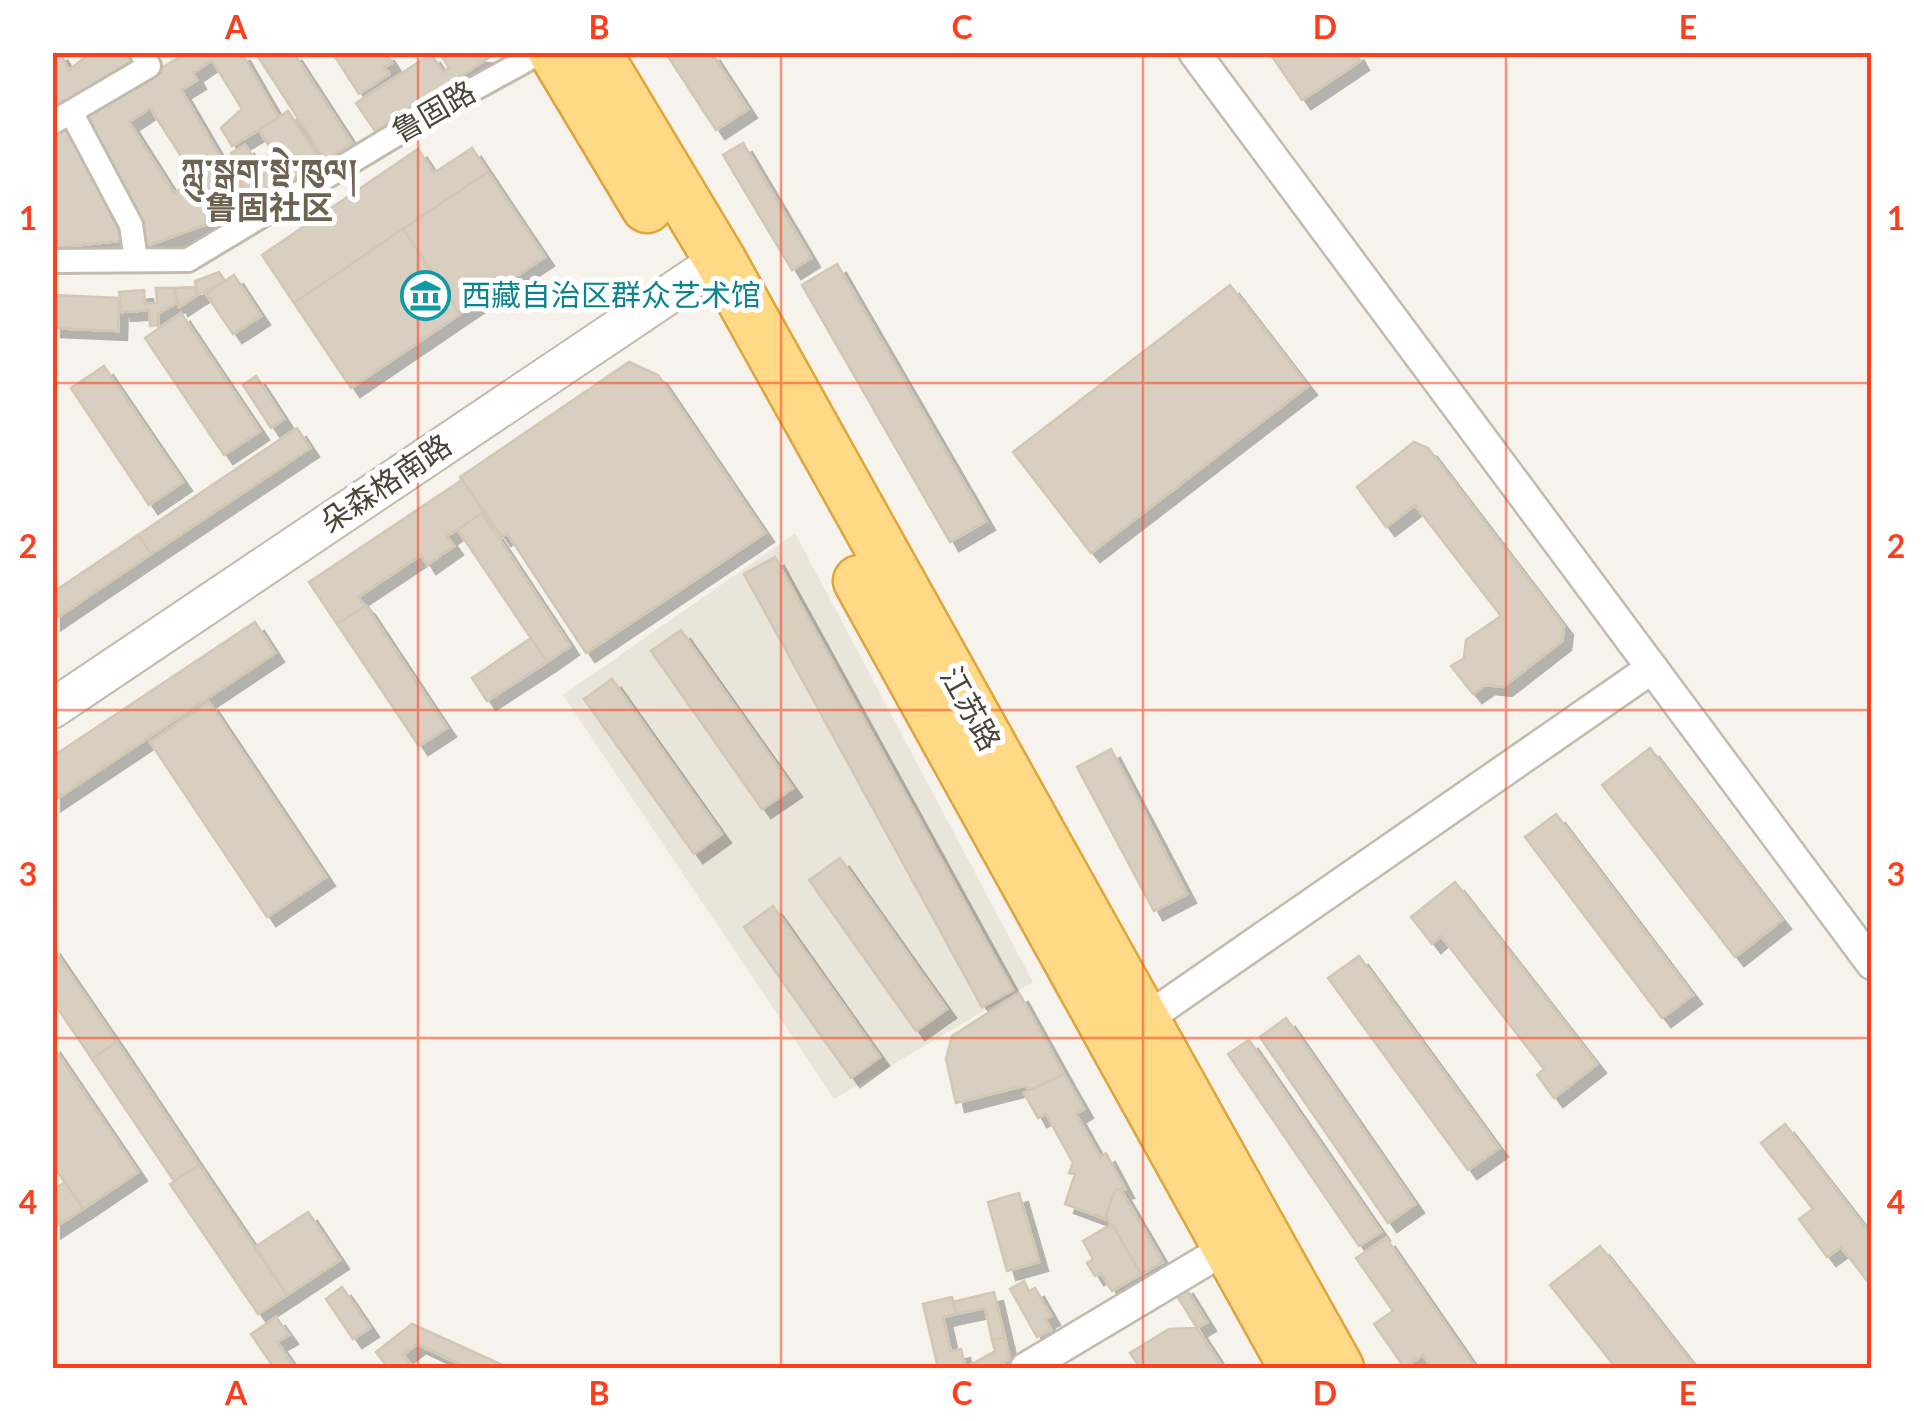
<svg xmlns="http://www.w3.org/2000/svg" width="1924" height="1421" font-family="Lato,'Noto Sans SC','Noto Serif Tibetan',sans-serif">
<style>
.residential{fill:#eae5da}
.building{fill:#d8cfc1;stroke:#d3c7b4;stroke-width:2.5;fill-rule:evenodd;filter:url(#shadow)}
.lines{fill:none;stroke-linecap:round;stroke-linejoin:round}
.pedestrian-casing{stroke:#c2bbae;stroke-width:28}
.minor-casing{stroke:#c2bbae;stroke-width:35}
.tertiary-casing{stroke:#c2bbae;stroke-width:42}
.trunk-casing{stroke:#e0a43c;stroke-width:55}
.pedestrian{stroke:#fff;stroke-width:22}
.minor{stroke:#fff;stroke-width:30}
.tertiary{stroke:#fff;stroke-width:38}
.trunk{stroke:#ffd985;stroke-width:50}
.grid{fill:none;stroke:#fc3f1d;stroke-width:2.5;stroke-opacity:0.55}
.labels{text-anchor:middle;stroke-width:10;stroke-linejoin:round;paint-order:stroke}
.street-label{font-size:30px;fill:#4b4439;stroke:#fff}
.culture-label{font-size:30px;fill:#0d838f;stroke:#fff;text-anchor:start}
.neighbourhood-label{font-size:32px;font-weight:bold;fill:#6e6250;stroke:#fff}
.neatline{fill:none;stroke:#fc3f1d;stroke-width:4}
.grid-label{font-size:32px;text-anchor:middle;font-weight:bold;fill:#fc3f1d}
</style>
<defs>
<filter id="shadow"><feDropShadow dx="9" dy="9" stdDeviation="0" flood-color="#0004"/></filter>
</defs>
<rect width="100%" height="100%" fill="#f6f3ec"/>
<polygon class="residential" points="795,533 1033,982 834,1099 563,695"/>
<g class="building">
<polygon points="52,52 59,52 69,70 92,52 129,52 136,65 52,115"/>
<path d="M188 52H241L279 118 232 146 221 128 242 109 212 60 193 73 197 80 181 90 232 177 238 175 251 208 147 246 132 212 137 209 82 116ZM150 108 196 179 174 193 129 122Z"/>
<polygon points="255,52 293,52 352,143 325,160"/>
<polygon points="332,52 385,52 392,63 384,67 389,74 359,94"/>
<polygon points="439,52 493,55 375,131 356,103 431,54 443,72 449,68"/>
<polygon points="665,52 711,52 748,109 716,130"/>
<polygon points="1269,52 1355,52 1360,61 1302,100"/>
<polygon points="288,111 321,161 251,208 231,153 245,145 257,163 273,152 259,130"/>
<polygon points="72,123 128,240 52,248 52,133"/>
<polygon points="743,143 811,258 792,270 723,155"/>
<polygon points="472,148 488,172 294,303 262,255 418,149 434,173"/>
<polygon points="488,172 545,257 460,314 403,229"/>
<polygon points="403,229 460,314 351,388 294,303"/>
<polygon points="837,264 986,521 950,542 802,285"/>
<polygon points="219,272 225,281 197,295 195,281"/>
<polygon points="234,275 261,316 233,334 206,294"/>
<polygon points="1230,285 1308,386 1091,553 1013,452"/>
<polygon points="195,287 197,295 179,307 174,288"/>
<polygon points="156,288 174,288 176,303 158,314 158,325 150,326 149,310 122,312 119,292 144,290 145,304 157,303"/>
<polygon points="52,295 119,298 118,331 52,328"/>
<polygon points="181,313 260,431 224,455 145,338"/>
<polygon points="629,362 658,375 765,533 586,653 507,533 502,537 460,477"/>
<polygon points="104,366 183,482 149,505 71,388"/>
<polygon points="256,376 284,419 271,428 243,385"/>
<polygon points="297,428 310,448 151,554 138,535"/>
<polygon points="1414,442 1428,448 1564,626 1562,641 1503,687 1486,685 1473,694 1451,666 1464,658 1466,640 1501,616 1415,505 1386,527 1357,487"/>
<polygon points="462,480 484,512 447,536 454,546 427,565 421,555 358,597 365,606 337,624 309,582"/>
<polygon points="482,513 570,646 547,662 458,530"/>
<polygon points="138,535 151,554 52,621 52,593"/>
<polygon points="775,557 1013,990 982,1007 744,574"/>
<polygon points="366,606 447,728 419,746 337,624"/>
<polygon points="255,622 275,653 52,802 52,757"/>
<polygon points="681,630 793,788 762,809 651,651"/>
<polygon points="531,638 547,662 487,701 472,678"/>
<polygon points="612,679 722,834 694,854 584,699"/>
<polygon points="209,702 326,877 267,917 150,742"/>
<polygon points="1650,748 1782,920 1735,957 1602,785"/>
<polygon points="1111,749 1187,894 1154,911 1077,767"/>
<polygon points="1556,814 1693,995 1662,1018 1525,837"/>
<polygon points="840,858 947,1009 916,1031 809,880"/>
<polygon points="1455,882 1597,1064 1554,1098 1537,1075 1544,1069 1441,936 1432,944 1411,917"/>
<polygon points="773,906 880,1057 851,1078 744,927"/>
<polygon points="52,947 117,1042 92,1059 52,1000"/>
<polygon points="1359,956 1499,1148 1468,1170 1328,978"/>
<polygon points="1019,993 1064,1074 1032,1089 1023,1086 956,1103 946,1059 952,1036"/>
<polygon points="1286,1018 1415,1204 1388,1223 1260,1037"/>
<polygon points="1249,1040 1381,1232 1359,1246 1228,1054"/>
<polygon points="117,1042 199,1165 174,1181 92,1059"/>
<polygon points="52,1045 138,1172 83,1209 52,1164"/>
<polygon points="1064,1074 1084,1109 1076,1114 1100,1157 1106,1153 1125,1189 1115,1190 1105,1219 1065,1204 1075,1174 1069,1173 1073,1163 1046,1114 1038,1118 1024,1093"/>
<polygon points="1785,1124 1872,1236 1872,1287 1841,1247 1827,1257 1799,1219 1813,1209 1761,1143"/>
<polygon points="199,1165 287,1295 258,1314 170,1184"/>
<polygon points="65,1182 83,1209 52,1229 52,1191"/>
<polygon points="1115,1190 1121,1190 1163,1262 1141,1274 1106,1216"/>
<polygon points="1019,1193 1039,1262 1007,1271 988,1202"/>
<polygon points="308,1212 340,1260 287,1295 255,1247"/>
<polygon points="1112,1224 1141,1274 1112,1291 1101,1273 1095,1276 1087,1263 1093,1259 1083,1241"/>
<polygon points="1386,1238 1473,1364 1467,1368 1432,1368 1423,1355 1404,1367 1374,1324 1393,1311 1356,1258"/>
<polygon points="1600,1246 1696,1368 1616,1368 1550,1285"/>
<polygon points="1024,1281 1029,1291 1035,1288 1051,1316 1045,1319 1051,1330 1037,1337 1010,1289"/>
<polygon points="1184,1285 1207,1322 1197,1328 1174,1291"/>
<polygon points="342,1287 370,1328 353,1339 326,1299"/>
<polygon points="994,1292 1005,1338 992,1340 985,1308 956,1314 953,1302"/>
<polygon points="952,1297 956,1314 943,1317 951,1352 961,1349 965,1365 938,1368 923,1304"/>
<polygon points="276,1317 289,1335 277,1342 295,1368 274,1368 251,1334"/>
<polygon points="412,1324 509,1368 468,1368 417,1344 403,1355 414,1368 388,1368 376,1352"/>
<polygon points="1197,1328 1223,1368 1140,1368 1130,1353 1169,1329"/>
<polygon points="1005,1338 1010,1359 993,1368 965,1368 995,1351 992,1340"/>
</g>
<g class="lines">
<defs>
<g id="pedestrian">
<polyline points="71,112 131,225 136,260"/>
<polyline points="52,123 149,66 141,52"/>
<polyline points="52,261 188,260 452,101 541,52"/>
</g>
<g id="minor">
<polyline points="1194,52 1872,964"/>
<polyline points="1133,1028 1652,668"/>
<polyline points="1026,1368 1230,1246"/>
</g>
<polyline id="tertiary" points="52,709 720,260"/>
<g id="trunk">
<polyline points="554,52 647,207"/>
<polyline points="595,52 720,260 1338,1368"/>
<polyline points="859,581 1295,1368"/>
</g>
</defs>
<use href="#pedestrian" class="pedestrian-casing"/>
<use href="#minor" class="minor-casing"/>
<use href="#tertiary" class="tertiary-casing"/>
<use href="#trunk" class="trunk-casing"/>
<use href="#pedestrian" class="pedestrian"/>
<use href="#minor" class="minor"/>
<use href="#tertiary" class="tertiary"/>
<use href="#trunk" class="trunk"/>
</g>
<path class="grid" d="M418 52V1368M781 52V1368M1143 52V1368M1506 52V1368M52 383H1872M52 710H1872M52 1038H1872"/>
<defs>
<symbol id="museum-ring" viewBox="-11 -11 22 22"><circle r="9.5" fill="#fff" stroke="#0f9aa8" stroke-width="1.5"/><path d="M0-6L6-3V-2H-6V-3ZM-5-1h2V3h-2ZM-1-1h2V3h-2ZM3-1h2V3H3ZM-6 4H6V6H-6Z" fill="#0f9aa8"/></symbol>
</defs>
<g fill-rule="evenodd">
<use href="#museum-ring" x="398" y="268" width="55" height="55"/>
</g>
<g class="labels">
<g class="street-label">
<text transform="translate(434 112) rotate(-30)" y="10">鲁固路</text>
<text transform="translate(386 484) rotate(-34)" y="10">朵森格南路</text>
<text transform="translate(970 709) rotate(61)" y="10">江苏路</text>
</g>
<g class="culture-label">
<text x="461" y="306">西藏自治区群众艺术馆</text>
</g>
<g class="neighbourhood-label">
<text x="269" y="182">ཀླུ་སྒུག་སྡེ་ཁུལ།<tspan x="269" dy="37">鲁固社区</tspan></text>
</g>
</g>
<rect width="1924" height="1421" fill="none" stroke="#ffffff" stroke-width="110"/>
<rect x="55" y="55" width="1814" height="1311" class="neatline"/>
<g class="grid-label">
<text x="236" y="39">A</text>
<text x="599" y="39">B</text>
<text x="962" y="39">C</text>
<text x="1325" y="39">D</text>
<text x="1688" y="39">E</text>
<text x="28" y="230">1</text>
<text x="1896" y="230">1</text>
<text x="28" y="558">2</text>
<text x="1896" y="558">2</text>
<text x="28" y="886">3</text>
<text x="1896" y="886">3</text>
<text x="28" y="1214">4</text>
<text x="1896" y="1214">4</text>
<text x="236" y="1405">A</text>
<text x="599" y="1405">B</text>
<text x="962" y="1405">C</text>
<text x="1325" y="1405">D</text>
<text x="1688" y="1405">E</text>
</g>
</svg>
